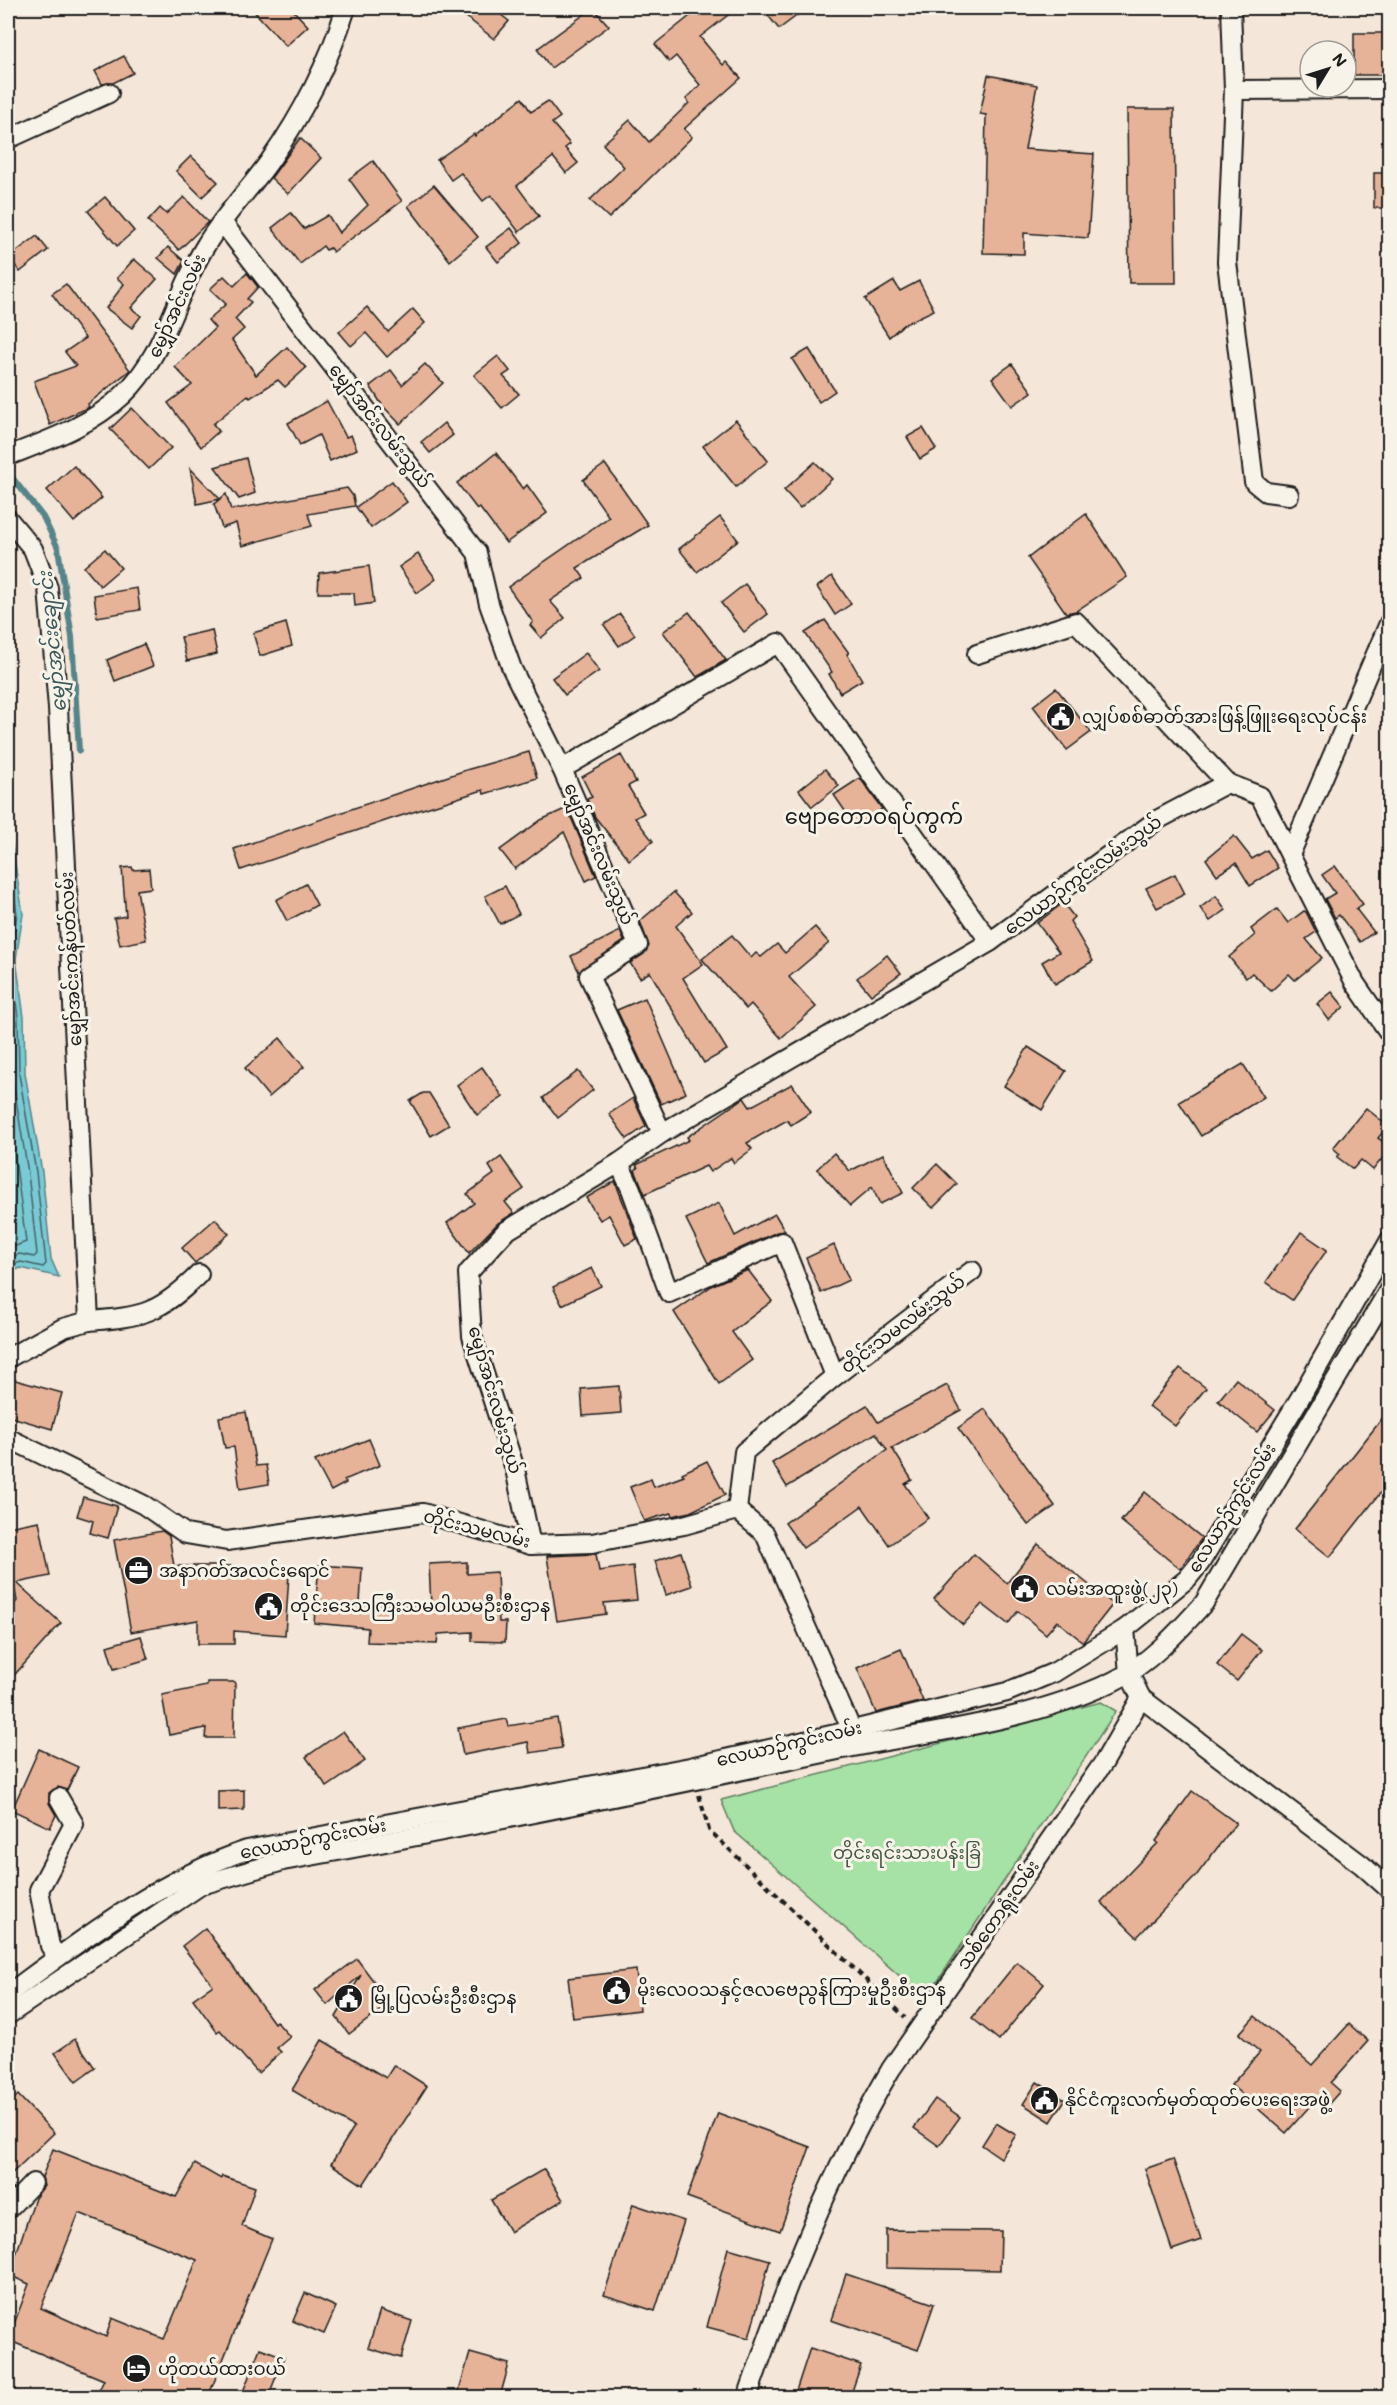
<svg xmlns="http://www.w3.org/2000/svg" width="1397" height="2405" font-family="Mali,'Noto Sans Myanmar',sans-serif">
<style>
.green{fill:#a6e1a6;stroke:#617e61;stroke-width:1.5}
.water{fill:#7acad4;stroke:#54848a;stroke-width:1.5}
.lines{fill:none;stroke-linecap:round;stroke-linejoin:round}
.shore{stroke:#426266;stroke-width:1.5}
.stream{stroke:#54848a;stroke-width:6}
.building{fill:#e6b398;stroke:#1c1c1c;stroke-width:1.5;fill-rule:evenodd}
.minor-casing{stroke:#1c1c1c;stroke-width:22}
.path{stroke:#1c1c1c;stroke-width:4;stroke-dasharray:6 4.5;stroke-linecap:butt}
.minor{stroke:#f7f3e8;stroke-width:18}
.labels{text-anchor:middle;stroke-width:6;stroke-linejoin:round;paint-order:stroke}
.street-label{font-size:18px;fill:#1c1c1c;stroke:#f7f3e8}
.poi-label{font-size:18px;fill:#1c1c1c;stroke:#f7f3e8;text-anchor:start}
.park-label{font-size:18px;fill:#455745;stroke:#f7f3e8}
.water-label{font-size:20px;font-style:italic;fill:#3d595c;stroke:#f7f3e8}
.quarter-label{font-size:21px;fill:#1c1c1c;stroke:#f7f3e8}
</style>
<rect width="100%" height="100%" fill="#f4e6d8"/>
<filter id="ink" filterUnits="userSpaceOnUse"><feTurbulence type="fractalNoise" baseFrequency=".0167" numOctaves="2"/><feDisplacementMap in="SourceGraphic" scale="12" xChannelSelector="R" yChannelSelector="G"/><feConvolveMatrix kernelMatrix="1 2 1 2 8 2 1 2 1" color-interpolation-filters="sRGB"/></filter>
<g filter="url(#ink)">
<polygon class="green" points="1101,1702 1116,1711 926,1999 734,1831 721,1800"/>
<polygon class="water" points="8,820 23,914 16,959 24,1017 25,1073 42,1172 51,1259 59,1277 21,1268 8,1273"/>
<g class="lines">
<g class="shore">
<polyline points="8,851 17,914 10,959 18,1017 19,1074 36,1172 46,1264 43,1267 21,1262 8,1266"/>
<polyline points="8,995 11,1018 12,1075 28,1173 37,1254 34,1257 20,1254 8,1258"/>
<polyline points="8,1105 26,1242 8,1249"/>
</g>
<polyline class="stream" points="8,472 43,517 58,548 72,637 79,751"/>
</g>
<g class="building">
<polygon points="251,8 291,8 308,26 286,46"/>
<polygon points="455,8 492,8 509,21 494,39"/>
<polygon points="593,8 609,26 551,68 537,49"/>
<polygon points="700,8 737,8 700,37 723,65 726,62 741,78 684,129 692,137 609,218 590,200 624,167 603,144 630,120 649,142 689,103 686,99 700,85 676,56 669,62 655,44"/>
<polygon points="762,8 807,8 779,29"/>
<rect x="1354" y="33" width="35" height="42"/>
<polygon points="124,56 133,73 113,83 102,84 95,71"/>
<polygon points="988,75 1037,85 1025,149 1094,154 1088,238 1024,233 1024,254 983,253 986,115 980,114"/>
<polygon points="522,98 531,112 548,101 560,117 552,123 570,144 565,148 578,163 566,173 553,157 517,186 539,216 519,232 491,195 483,201 461,173 451,180 437,160 474,134 475,136"/>
<polygon points="1127,109 1174,109 1176,283 1129,283"/>
<polygon points="300,138 321,158 288,194 271,178"/>
<polygon points="191,156 218,182 202,197 176,171"/>
<polygon points="373,161 402,201 333,252 330,248 326,250 323,246 300,264 272,228 291,213 304,229 328,215 339,233 368,205 349,179"/>
<rect x="1374" y="173" width="15" height="35"/>
<polygon points="434,185 478,237 450,261 408,206"/>
<polygon points="105,197 134,231 117,246 88,211"/>
<polygon points="184,197 208,222 179,250 148,221 160,208 166,214"/>
<polygon points="511,228 522,243 498,262 486,247"/>
<polygon points="37,236 48,250 20,272 9,257"/>
<polygon points="168,247 184,261 177,274 158,258"/>
<polygon points="134,259 157,279 131,308 141,316 132,328 106,308 124,284 117,278"/>
<polygon points="247,273 258,287 247,299 251,302 235,319 244,329 232,340 256,375 287,347 306,368 285,387 278,380 250,398 248,395 213,424 219,431 201,447 168,403 192,385 175,367 215,328 208,320 226,304 210,289 224,276 234,286"/>
<polygon points="894,281 900,291 919,281 934,310 903,325 889,337 865,299"/>
<polygon points="66,284 130,370 88,404 89,407 50,425 34,381 76,366 65,352 85,338 52,294"/>
<polygon points="367,307 388,332 413,309 425,323 387,357 366,333 351,346 339,332"/>
<polygon points="809,349 835,391 819,402 792,359"/>
<polygon points="498,356 510,371 503,376 519,394 502,408 474,375"/>
<polygon points="425,364 443,383 400,424 382,405 370,386 391,370 402,385"/>
<polygon points="1012,364 1032,392 1012,406 992,378"/>
<polygon points="327,401 346,437 351,435 357,449 330,461 319,435 300,445 288,423"/>
<polygon points="132,408 171,448 149,469 110,429"/>
<polygon points="736,420 768,461 736,487 703,446"/>
<polygon points="444,423 453,435 430,453 421,442"/>
<polygon points="923,428 936,449 920,459 907,437"/>
<polygon points="496,453 523,489 527,485 547,513 506,543 479,507 477,509 457,483"/>
<polygon points="246,458 255,493 239,499 215,467"/>
<polygon points="815,462 832,479 800,508 784,490"/>
<polygon points="605,464 648,525 577,568 584,578 550,601 565,618 541,638 530,625 533,622 508,587 609,517 583,480"/>
<polygon points="74,466 102,498 74,522 47,490"/>
<polygon points="190,468 220,499 197,504"/>
<polygon points="392,481 407,502 371,528 356,507"/>
<polygon points="347,488 353,496 355,506 308,514 312,526 242,546 236,523 222,528 214,504 226,494 231,510"/>
<polygon points="1086,514 1127,577 1076,611 1066,613 1028,558"/>
<polygon points="720,517 738,540 697,572 679,549"/>
<polygon points="105,549 121,568 100,586 84,567"/>
<polygon points="418,554 436,579 417,593 399,567"/>
<polygon points="369,566 374,603 355,606 354,593 318,593 319,573"/>
<polygon points="832,576 851,604 835,615 817,587"/>
<polygon points="745,584 768,614 744,632 721,603"/>
<polygon points="137,588 140,610 97,617 94,595"/>
<polygon points="689,612 726,660 697,677 663,632"/>
<polygon points="620,614 635,635 619,646 604,625"/>
<polygon points="825,620 849,653 847,654 862,680 840,693 829,674 832,672 805,633"/>
<polygon points="286,623 292,646 260,656 253,633"/>
<polygon points="212,630 217,654 187,661 181,637"/>
<polygon points="144,644 153,666 115,681 107,660"/>
<polygon points="586,653 599,671 565,695 552,678"/>
<polygon points="1056,688 1091,732 1067,750 1033,706"/>
<polygon points="529,752 537,778 484,794 483,790 394,818 241,870 234,849 466,770"/>
<polygon points="621,755 636,782 628,786 644,813 635,818 653,841 629,860 595,817 587,799 592,797 582,777"/>
<polygon points="825,769 839,786 812,807 799,790"/>
<polygon points="860,778 882,809 856,827 834,795"/>
<polygon points="567,808 596,876 586,881 564,832 515,869 500,850 541,820"/>
<polygon points="1234,836 1252,859 1267,850 1278,868 1250,886 1236,863 1217,875 1206,859"/>
<polygon points="1335,866 1363,904 1356,909 1374,932 1360,942 1339,915 1335,918 1325,899 1335,893 1322,875"/>
<polygon points="132,867 133,870 149,869 151,888 137,890 146,940 120,945 114,918 126,916 122,868"/>
<polygon points="1175,874 1185,894 1157,908 1146,888"/>
<polygon points="306,884 317,905 287,921 276,900"/>
<polygon points="505,886 519,914 500,924 485,896"/>
<polygon points="674,892 692,912 676,926 703,964 683,978 727,1050 704,1063 650,972 640,978 630,963 644,954 649,946 640,921"/>
<polygon points="1216,896 1226,910 1210,921 1200,908"/>
<polygon points="1063,903 1074,917 1070,921 1093,961 1055,984 1042,962 1059,952 1037,923"/>
<polygon points="1277,909 1288,923 1304,911 1306,912 1316,932 1306,939 1322,958 1295,980 1289,974 1271,991 1252,973 1246,978 1229,957 1255,935 1251,929"/>
<polygon points="815,927 829,943 789,977 816,1007 781,1038 751,1004 746,1009 702,959 732,935 751,958 756,953 761,957 777,944 785,953"/>
<polygon points="620,931 624,941 579,972 571,956"/>
<polygon points="887,955 901,973 871,995 857,978"/>
<polygon points="1332,992 1344,1007 1329,1020 1317,1004"/>
<polygon points="645,998 686,1093 661,1104 617,1010"/>
<polygon points="280,1038 304,1067 269,1097 245,1068"/>
<polygon points="1028,1047 1066,1071 1042,1110 1004,1086"/>
<polygon points="1243,1064 1264,1097 1201,1136 1179,1102"/>
<polygon points="482,1067 503,1097 477,1115 457,1085"/>
<polygon points="578,1071 593,1090 558,1118 543,1098"/>
<polygon points="792,1084 811,1112 791,1125 787,1120 747,1143 752,1149 734,1163 731,1158 710,1172 706,1166 645,1194 635,1170 638,1168 636,1165 689,1140 687,1137 744,1098 750,1107"/>
<polygon points="423,1093 429,1093 449,1125 431,1136 410,1101"/>
<polygon points="633,1098 646,1126 627,1139 609,1114"/>
<polygon points="1366,1108 1388,1126 1378,1138 1389,1146 1389,1150 1373,1170 1361,1160 1353,1169 1337,1157 1340,1154 1333,1148"/>
<polygon points="834,1153 850,1171 883,1154 903,1193 880,1204 872,1187 850,1206 817,1169"/>
<polygon points="501,1157 524,1189 505,1202 514,1213 498,1223 469,1253 447,1223 474,1203 467,1194 494,1174 489,1166"/>
<polygon points="937,1164 957,1184 933,1208 913,1188"/>
<polygon points="615,1181 637,1239 625,1245 609,1215 600,1220 586,1198"/>
<polygon points="719,1203 735,1236 775,1214 785,1231 777,1232 708,1263 686,1219"/>
<polygon points="215,1219 229,1234 195,1263 182,1248"/>
<polygon points="1301,1232 1327,1250 1292,1300 1266,1282"/>
<polygon points="834,1245 849,1280 821,1293 806,1258"/>
<polygon points="592,1268 601,1286 562,1305 553,1287"/>
<polygon points="748,1270 772,1301 732,1332 752,1360 719,1384 674,1312 713,1285"/>
<polygon points="1180,1368 1206,1388 1175,1426 1149,1406"/>
<polygon points="8,1378 62,1393 52,1429 8,1416"/>
<polygon points="1236,1379 1275,1410 1257,1432 1218,1401"/>
<polygon points="947,1385 961,1410 892,1448 912,1480 905,1484 928,1518 889,1545 862,1506 803,1548 785,1523 887,1450 876,1433 787,1487 772,1463 867,1405 878,1422"/>
<polygon points="619,1386 621,1413 583,1416 581,1389"/>
<polygon points="985,1409 1055,1506 1028,1525 958,1428"/>
<polygon points="1389,1410 1389,1482 1330,1557 1295,1529"/>
<polygon points="246,1412 256,1466 266,1465 269,1484 240,1489 234,1447 225,1448 219,1417"/>
<polygon points="369,1439 380,1465 344,1480 346,1483 331,1491 315,1461"/>
<polygon points="707,1461 725,1495 690,1512 672,1516 671,1513 644,1521 630,1487 651,1479 654,1487 684,1476 682,1473"/>
<polygon points="1145,1492 1202,1538 1180,1569 1121,1521"/>
<polygon points="83,1497 117,1506 108,1538 90,1533 93,1521 77,1516"/>
<polygon points="39,1521 50,1576 17,1583 61,1623 8,1682 8,1611 17,1601 8,1555 8,1527"/>
<polygon points="162,1531 169,1536 174,1566 233,1566 233,1570 289,1574 285,1635 234,1631 234,1644 198,1644 198,1620 131,1632 114,1540"/>
<polygon points="1038,1544 1113,1604 1083,1642 1057,1621 1046,1634 1018,1611 1008,1624 982,1604 963,1625 934,1599 974,1554 1007,1583"/>
<polygon points="681,1552 692,1586 666,1595 655,1561"/>
<polygon points="596,1554 599,1571 633,1566 637,1600 604,1603 606,1614 557,1621 547,1556"/>
<polygon points="467,1562 467,1574 497,1572 499,1622 506,1622 505,1642 472,1641 472,1632 438,1634 437,1644 367,1642 368,1628 314,1623 319,1565 362,1568 360,1604 431,1606 429,1564"/>
<polygon points="1241,1634 1262,1650 1237,1681 1217,1665"/>
<polygon points="141,1636 148,1659 114,1669 107,1646"/>
<polygon points="901,1649 923,1701 876,1713 857,1668"/>
<polygon points="207,1682 235,1682 234,1738 205,1738 206,1728 169,1735 162,1695 207,1686"/>
<polygon points="557,1718 562,1748 530,1753 528,1742 463,1755 458,1728 506,1719 508,1726"/>
<polygon points="343,1731 365,1761 327,1787 306,1757"/>
<polygon points="39,1749 78,1767 67,1790 58,1787 49,1793 49,1803 56,1815 50,1828 12,1810"/>
<polygon points="244,1790 244,1810 218,1811 218,1791"/>
<polygon points="1192,1791 1236,1823 1196,1876 1137,1937 1101,1902 1158,1843 1156,1841"/>
<polygon points="205,1928 274,2023 276,2021 290,2037 277,2048 281,2052 258,2073 220,2030 217,2032 193,1999 213,1985 182,1946"/>
<polygon points="357,1959 390,2003 349,2034 336,2017 361,1975 327,2005 315,1990"/>
<polygon points="1017,1962 1044,1984 999,2040 972,2018"/>
<polygon points="636,1970 640,2010 573,2018 568,1978"/>
<polygon points="1255,2016 1312,2065 1349,2024 1368,2041 1331,2083 1340,2091 1325,2108 1316,2099 1286,2133 1231,2085 1260,2052 1239,2034"/>
<polygon points="75,2039 95,2068 76,2082 55,2053"/>
<polygon points="322,2040 386,2078 394,2065 427,2086 363,2185 331,2164 354,2127 292,2090"/>
<polygon points="1037,2082 1065,2100 1051,2122 1023,2104"/>
<polygon points="18,2095 54,2133 8,2177 8,2105"/>
<polygon points="935,2099 960,2117 939,2146 914,2128"/>
<polygon points="718,2113 810,2147 780,2231 687,2197"/>
<polygon points="996,2123 1016,2135 1001,2158 982,2145"/>
<path d="M53 2149 176 2197 195 2164 221 2179 222 2176 255 2187 242 2226 272 2239 208 2397H96L104 2380 8 2340 29 2284 9 2275 35 2198 44 2186 42 2177ZM79 2213 197 2260 164 2339 112 2318 106 2337 41 2308Z"/>
<polygon points="1173,2159 1201,2240 1172,2250 1145,2169"/>
<polygon points="544,2169 563,2200 510,2232 491,2200"/>
<polygon points="633,2204 684,2221 655,2311 604,2295"/>
<polygon points="886,2230 1001,2231 1000,2270 886,2268"/>
<polygon points="728,2248 770,2260 749,2338 707,2327"/>
<polygon points="846,2274 934,2304 918,2350 831,2320"/>
<polygon points="305,2293 336,2307 324,2334 293,2321"/>
<polygon points="380,2310 412,2321 401,2358 368,2348"/>
<polygon points="260,2348 284,2357 268,2397 241,2397"/>
<polygon points="810,2348 861,2365 850,2397 794,2397"/>
<polygon points="470,2353 509,2364 500,2397 457,2397"/>
</g>
<g class="lines">
<defs>
<g id="minor">
<polyline points="1231,8 1234,90 1227,262 1254,482 1266,492 1289,495"/>
<polyline points="1234,90 1390,89"/>
<polyline points="8,139 109,93"/>
<polyline points="222,222 477,553 489,604 512,669 562,769 638,945 589,976 662,1133 619,1163 506,1231 468,1273 472,1336 515,1469 531,1545"/>
<path d="M8 456C49 440 90 426 123 395 166 354 175 294 206 245 224 215 249 190 269 162 302 115 329 62 346 8"/>
<polyline points="8,519 33,549 48,588 58,708 89,1321 63,1328 8,1358"/>
<polyline points="977,654 1076,622 1227,783"/>
<polyline points="562,769 778,643 990,942 1157,820 1227,783 1260,796 1355,983 1390,1034"/>
<polyline points="1290,855 1390,621"/>
<polyline points="662,1133 990,942"/>
<polyline points="619,1163 631,1189 669,1293 782,1242 835,1376 744,1452 737,1510"/>
<path d="M89 1321C143 1317 160 1313 199 1274"/>
<polyline points="835,1376 972,1271"/>
<polyline points="8,1438 144,1505 186,1534 227,1541 423,1513 531,1545 592,1543 684,1525 737,1510 765,1534 857,1742"/>
<polyline points="1141,1698 1362,1865 1390,1890"/>
<polyline points="58,1957 50,1946 39,1890 74,1824 59,1798"/>
<path d="M8 1994C81 1940 160 1879 247 1850L690 1767 853 1730 1007 1692 1055 1672 1125 1629 1187 1579 1200 1563 1300 1398 1390 1240"/>
<path d="M8 2015 201 1885 283 1861C467 1828 650 1790 833 1751 926 1732 1025 1723 1112 1682 1148 1665 1178 1632 1204 1603L1390 1288"/>
<polyline points="8,2209 33,2183"/>
<path d="M747 2398C786 2284 830 2173 891 2069L1104 1762 1141 1698 1129 1673 1125 1629"/>
</g>
</defs>
<use href="#minor" class="minor-casing"/>
<polyline class="path" points="699,1795 709,1830 905,2017"/>
<use href="#minor" class="minor"/>
</g>
</g>
<defs>
<symbol id="civic-disc" viewBox="-11 -11 22 22"><circle r="9.5" fill="#1c1c1c" stroke="#f7f3e8"/><path d="M-.6-6.5H3V-4.5H.6V-3L4-1V1h2V6H-6V1h2V-1L-.6-3ZM-1.2 2.5V6h2.4V2.5Z" fill="#fff"/></symbol>
<symbol id="office-disc" viewBox="-11 -11 22 22"><circle r="9.5" fill="#1c1c1c" stroke="#f7f3e8"/><path d="M-6-3h4V-5.5h4V-3h4V5H-6ZM-1-4.5V-3h2v-1.5ZM-6 0V1H6V0Z" fill="#fff"/></symbol>
<symbol id="hotel-disc" viewBox="-11 -11 22 22"><circle r="9.5" fill="#1c1c1c" stroke="#f7f3e8"/><path d="M-6-4.5h1.5V1H6V5H4.5V3h-9V5H-6ZM-4 0a1.8 1.8 0 1 1 3.6 0ZM.5 0V-2.5h3Q6-2.5 6 0Z" fill="#fff"/></symbol>
</defs>
<g fill-rule="evenodd">
<use href="#civic-disc" x="1044" y="700" width="33" height="33"/>
<use href="#office-disc" x="122" y="1554" width="33" height="33"/>
<use href="#civic-disc" x="1008" y="1572" width="33" height="33"/>
<use href="#civic-disc" x="252" y="1590" width="33" height="33"/>
<use href="#civic-disc" x="600" y="1974" width="33" height="33"/>
<use href="#civic-disc" x="332" y="1982" width="33" height="33"/>
<use href="#civic-disc" x="1028" y="2084" width="33" height="33"/>
<use href="#hotel-disc" x="120" y="2352" width="33" height="33"/>
</g>
<g class="labels">
<g class="street-label">
<text transform="translate(177 306) rotate(-65)" y="6">မျှော်အင်းလမ်း</text>
<text transform="translate(380 426) rotate(52)" y="6">မျှော်အင်းလမ်းသွယ်</text>
<text transform="translate(599 854) rotate(67)" y="6">မျှော်အင်းလမ်းသွယ်</text>
<text transform="translate(1083 875) rotate(-36)" y="6">လေယာဉ်ကွင်းလမ်းသွယ်</text>
<text transform="translate(71 959) rotate(-93)" y="6">မျှော်အင်းကန်ပတ်လမ်း</text>
<text transform="translate(903 1324) rotate(-37)" y="6">တိုင်းသမလမ်းသွယ်</text>
<text transform="translate(495 1400) rotate(74)" y="6">မျှော်အင်းလမ်းသွယ်</text>
<text transform="translate(1232 1508) rotate(-58)" y="6">လေယာဉ်ကွင်းလမ်း</text>
<text transform="translate(477 1529) rotate(14)" y="6">တိုင်းသမလမ်း</text>
<text transform="translate(789 1744) rotate(-13)" y="6">လေယာဉ်ကွင်းလမ်း</text>
<text transform="translate(313 1839) rotate(-11)" y="6">လေယာဉ်ကွင်းလမ်း</text>
<text transform="translate(998 1915) rotate(-55)" y="6">သစ်တောရုံးလမ်း</text>
</g>
<g class="poi-label">
<text x="1082" y="723">လျှပ်စစ်ဓာတ်အားဖြန့်ဖြူးရေးလုပ်ငန်း</text>
<text x="159" y="1577">အနာဂတ်အလင်းရောင်</text>
<text x="1046" y="1595">လမ်းအထူးဖွဲ့(၂၃)</text>
<text x="290" y="1612">တိုင်းဒေသကြီးသမဝါယမဦးစီးဌာန</text>
<text x="637" y="1996">မိုးလေဝသနှင့်ဇလဗေညွန်ကြားမှုဦးစီးဌာန</text>
<text x="370" y="2004">မြို့ပြလမ်းဦးစီးဌာန</text>
<text x="1065" y="2106">နိုင်ငံကူးလက်မှတ်ထုတ်ပေးရေးအဖွဲ့</text>
<text x="158" y="2375">ဟိုတယ်ထားဝယ်</text>
</g>
<g class="park-label">
<text x="907" y="1859">တိုင်းရင်းသားပန်းခြံ</text>
</g>
<g class="water-label">
<text transform="translate(52 642) rotate(-96)" y="7">မျှော်အင်းချောင်း</text>
</g>
<g class="quarter-label">
<text x="874" y="824">ဗျောတောဝရပ်ကွက်</text>
</g>
</g>
<rect width="1397" height="2405" fill="none" stroke="#f7f3e8" stroke-width="30"/>
<rect x="15" y="15" width="1367" height="2375" fill="none" stroke="#1c1c1c" stroke-width="2" filter="url(#ink)"/>
<g transform="translate(1328 69) rotate(52)"><circle r="28" fill="#f7f3e8" stroke="#9f9d96" stroke-width="1.5"/>
<path d="M0-4.5L10 22L0 15L-10 22Z" fill="#1c1c1c"/>
<text y="-9" font-size="16" font-weight="bold" text-anchor="middle" fill="#1c1c1c">N</text>
</g>
</svg>
